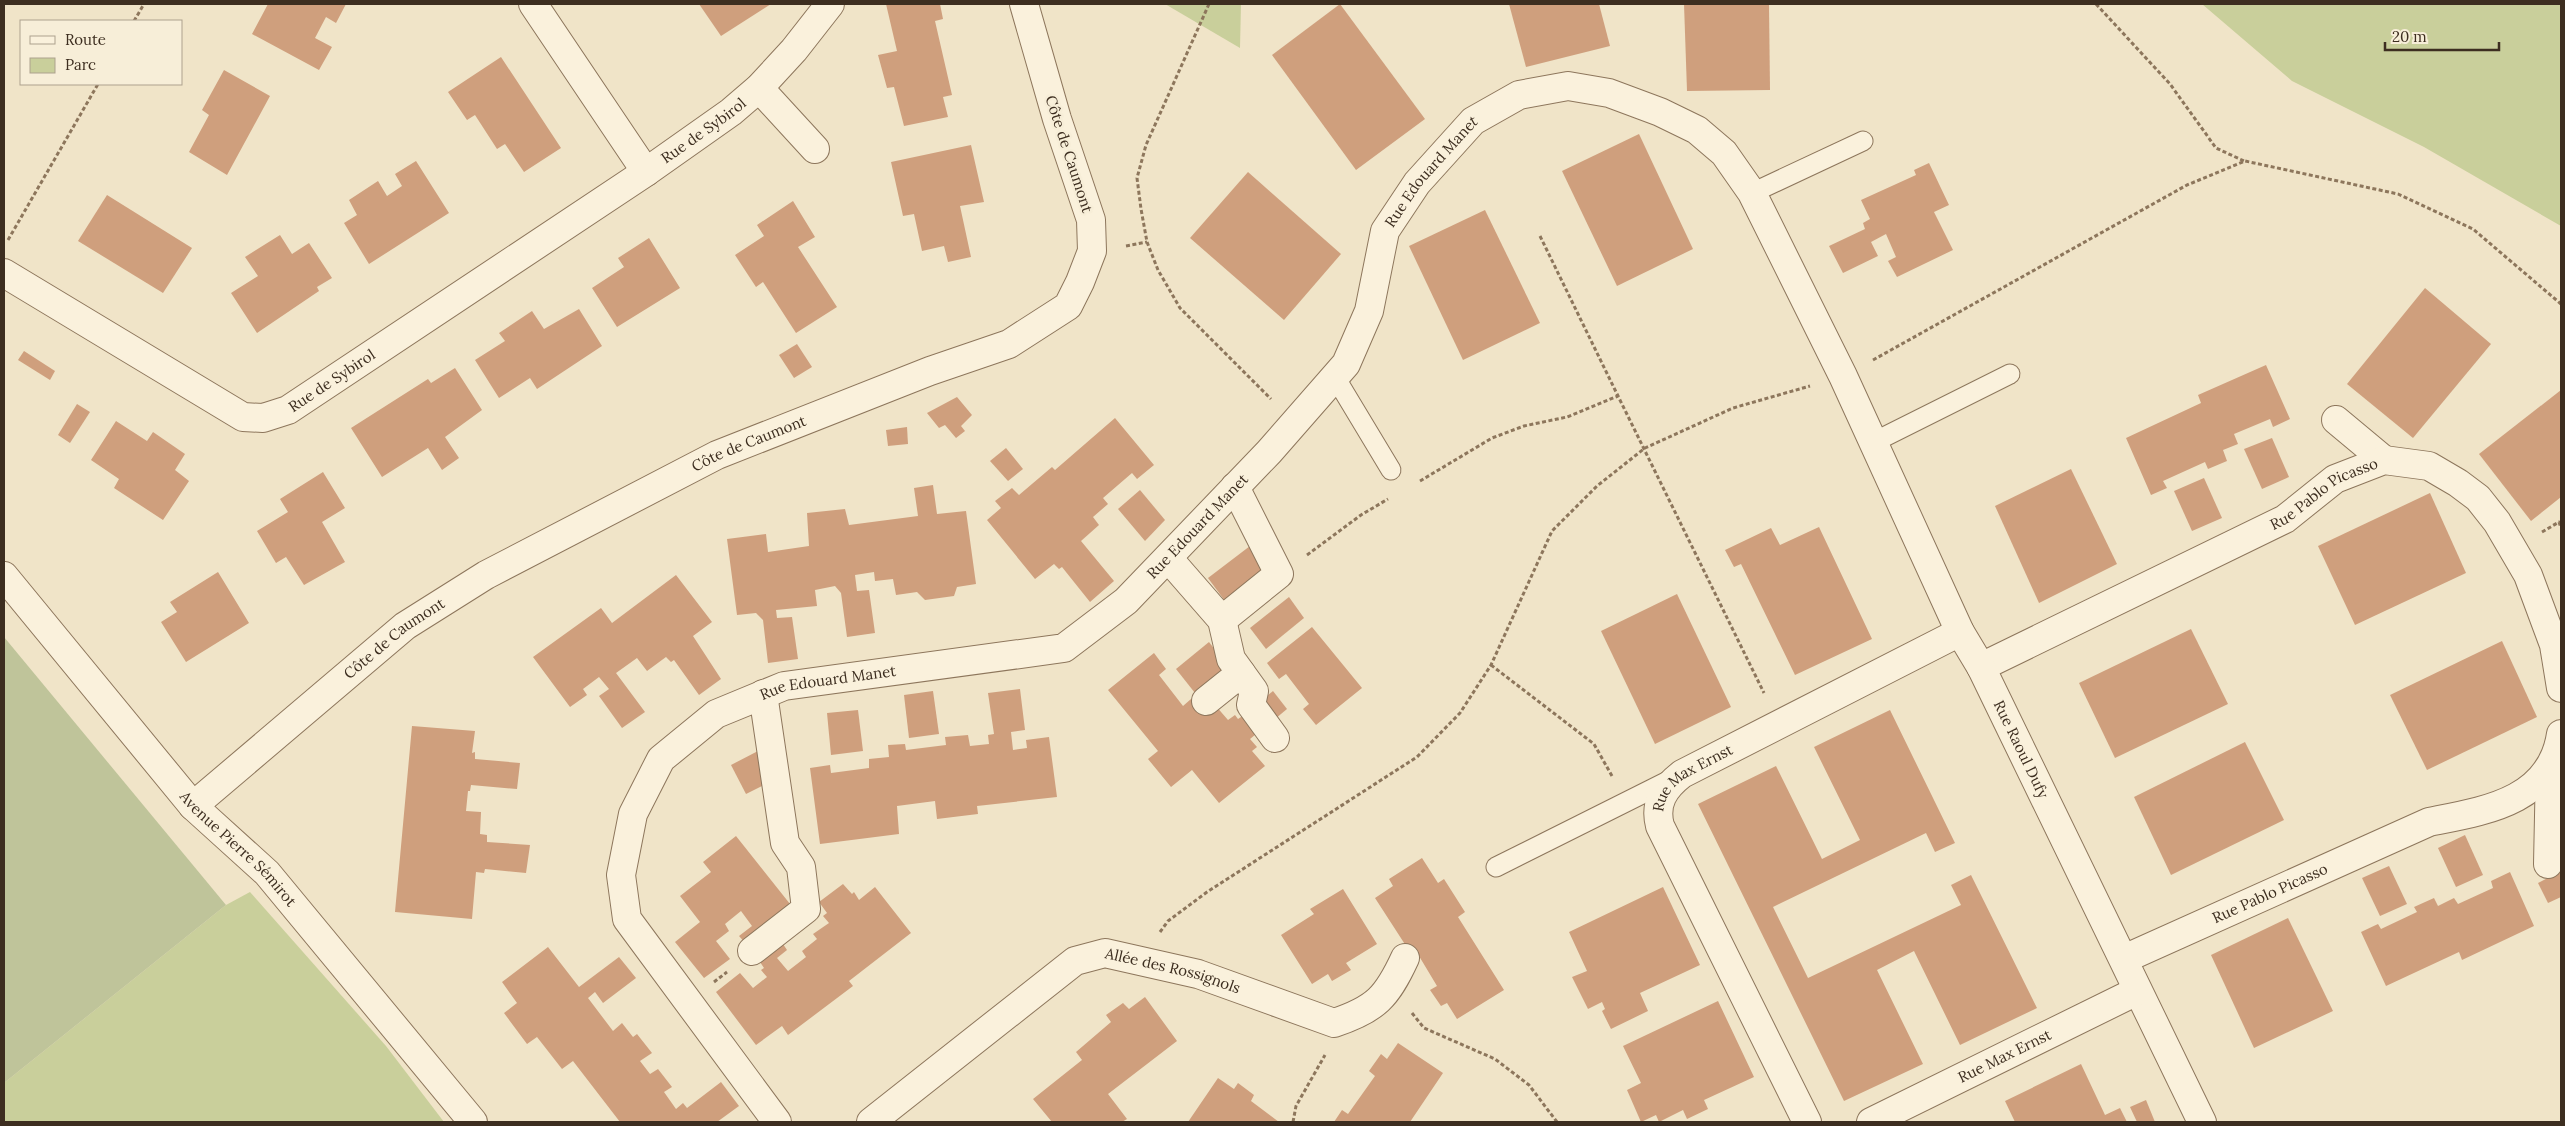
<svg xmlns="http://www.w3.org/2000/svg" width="2565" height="1126" font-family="Lora,serif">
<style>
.green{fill:#c9cf9b}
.cemetery{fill:#bfc49a}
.building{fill:#cf9f7d}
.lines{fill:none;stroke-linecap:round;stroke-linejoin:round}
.lane-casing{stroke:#8d765c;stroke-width:21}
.street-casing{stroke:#8d765c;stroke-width:30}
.path{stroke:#8d765c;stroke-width:3;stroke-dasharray:4 2.5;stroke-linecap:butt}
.lane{stroke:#faf1dc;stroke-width:19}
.street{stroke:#faf1dc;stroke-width:28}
.labels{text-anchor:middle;stroke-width:5;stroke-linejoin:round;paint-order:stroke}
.street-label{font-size:15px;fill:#3d2e20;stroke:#f7eed8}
</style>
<rect width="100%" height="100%" fill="#f0e4c8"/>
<g class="green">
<polygon points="1165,4 1241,4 1240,48"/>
<polygon points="2202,4 2561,4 2561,226 2424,147 2292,81"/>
<polygon points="250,892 386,1046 444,1122 4,1122 4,1083 226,905"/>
</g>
<polygon class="cemetery" points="4,637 226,905 4,1083"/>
<g class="building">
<polygon points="268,4 346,4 336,23 326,17 315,38 332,47 319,70 252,34"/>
<polygon points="699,4 771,4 721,36"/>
<polygon points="886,4 940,4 943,19 935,21 952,95 943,97 948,117 904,126 894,87 887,88 878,55 897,51"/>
<polygon points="1340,4 1425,119 1356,170 1272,55"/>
<polygon points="1509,4 1599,4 1610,46 1526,67"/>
<polygon points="1684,4 1769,4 1770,90 1687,91"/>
<polygon points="501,57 561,148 524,172 505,144 497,149 475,115 467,120 448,92"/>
<polygon points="224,70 270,96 227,175 189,152 209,115 202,110"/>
<polygon points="1639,134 1693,249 1617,286 1562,171"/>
<polygon points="971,145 984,202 960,206 971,257 948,262 944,246 922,251 914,214 903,216 891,162"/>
<polygon points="416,161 449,213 369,264 344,223 357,215 349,200 378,181 387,196 402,186 395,174"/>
<polygon points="1929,163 1949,205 1934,212 1953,250 1897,277 1888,261 1896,257 1886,234 1871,242 1878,256 1843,273 1829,246 1865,229 1863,223 1870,219 1861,200 1916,175 1914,170"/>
<polygon points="1248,172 1341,254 1284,320 1190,238"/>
<polygon points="107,195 192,248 163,293 78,241"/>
<polygon points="793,201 815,237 798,247 837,307 796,333 763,282 756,287 735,255 764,236 757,225"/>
<polygon points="1485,210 1540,323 1463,360 1409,246"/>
<polygon points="280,235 292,254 309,243 332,278 317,287 319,291 257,333 231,293 258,276 245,257"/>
<polygon points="649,238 680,288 617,327 592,288 624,267 618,258"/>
<polygon points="2425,288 2491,344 2413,438 2347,384"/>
<polygon points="579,309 602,346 537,389 530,378 499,398 475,360 505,341 499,333 532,311 544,329"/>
<polygon points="797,344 812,367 794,378 779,355"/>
<polygon points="24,351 55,371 50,380 18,360"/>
<polygon points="2266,365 2290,419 2273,427 2270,419 2234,434 2238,444 2223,450 2227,461 2208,469 2205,462 2163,481 2167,488 2151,495 2126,438 2201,403 2198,395"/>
<polygon points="455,368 482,410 445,437 459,458 442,470 428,448 382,477 351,428 428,379 431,383"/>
<polygon points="2561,390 2561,497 2531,521 2479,454"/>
<polygon points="957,397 972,415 961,426 965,431 956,438 945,425 939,428 927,413"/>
<polygon points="77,404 90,412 70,443 58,435"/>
<polygon points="1115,418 1154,465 1137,479 1132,473 1103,498 1108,504 1093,517 1099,525 1081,541 1114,581 1090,602 1062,567 1059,569 1054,564 1035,579 987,520 1001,508 995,501 1012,488 1019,495 1052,467 1055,470"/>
<polygon points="116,421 147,441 153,432 185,454 175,470 189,481 163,520 114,488 119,479 91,460"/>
<polygon points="907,427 908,444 888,446 886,430"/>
<polygon points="2272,438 2289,477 2262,489 2244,449"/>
<polygon points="1006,448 1023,469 1008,481 990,461"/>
<polygon points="2071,469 2117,564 2039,603 1995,506"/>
<polygon points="323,472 345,508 322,522 345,562 304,585 286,557 276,563 257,531 288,512 280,499"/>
<polygon points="2204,478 2222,518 2192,531 2174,491"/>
<polygon points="933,485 937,514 966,511 976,584 957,587 954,596 925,600 917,592 896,595 893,579 875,581 874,572 855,575 857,591 869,590 875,633 847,637 841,593 835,586 815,590 817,606 776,610 777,618 792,617 798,659 768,663 763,620 756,613 737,615 727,539 766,534 768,552 809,546 807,513 845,509 849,525 918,516 914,488"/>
<polygon points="1140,490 1165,520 1145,541 1118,509"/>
<polygon points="2430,493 2466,573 2355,625 2318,546"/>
<polygon points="1819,527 1872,639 1795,675 1741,564 1734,567 1725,550 1771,528 1780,545"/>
<polygon points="1250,546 1268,570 1225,601 1208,578"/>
<polygon points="218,572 249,623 186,662 161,622 177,612 170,602"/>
<polygon points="676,575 712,622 693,636 721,679 699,695 674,660 671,662 666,657 647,671 637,658 616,673 645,712 622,728 599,696 609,689 599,677 583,689 587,695 570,707 533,657 601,608 612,623"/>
<polygon points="1677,594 1731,707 1655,744 1601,631"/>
<polygon points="1289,597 1304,618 1266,649 1250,628"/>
<polygon points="1312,627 1362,688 1316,725 1303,709 1309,704 1286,674 1279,679 1267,663"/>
<polygon points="2191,629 2228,704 2115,758 2079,683"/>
<polygon points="2502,641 2537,717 2427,770 2390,695"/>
<polygon points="1209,642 1225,663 1224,670 1195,693 1176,669"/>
<polygon points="1154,653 1166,669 1159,675 1183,706 1191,699 1203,714 1215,705 1228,720 1235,715 1238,719 1244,715 1261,730 1250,739 1257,747 1252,751 1265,766 1219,803 1192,770 1171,787 1148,759 1158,751 1108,690"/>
<polygon points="1020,689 1025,730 1011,732 1013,750 1027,748 1026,740 1049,737 1057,797 977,806 978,814 937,819 935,801 897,806 899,834 820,844 810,768 830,765 831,773 869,768 869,759 889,757 888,745 905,744 906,750 946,745 945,737 968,735 970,746 989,744 988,735 994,734 988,693"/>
<polygon points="933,691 939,734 909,738 904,695"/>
<polygon points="1273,691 1287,709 1275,719 1261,701"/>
<polygon points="858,710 863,751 831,755 827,713"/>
<polygon points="1890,710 1955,843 1935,852 1926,833 1773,907 1808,978 1961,905 1951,885 1971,875 2037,1008 1960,1045 1914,951 1877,970 1923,1064 1844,1101 1698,804 1776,766 1822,859 1860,840 1814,747"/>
<polygon points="412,726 475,731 472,753 475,752 475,759 520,763 517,789 471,785 470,791 468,791 466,811 481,812 480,834 487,835 487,842 530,845 526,873 485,869 484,873 476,872 472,919 395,912"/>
<polygon points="2245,742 2284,820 2171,875 2134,797"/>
<polygon points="758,751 764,785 746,794 731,765"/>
<polygon points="2465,835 2483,875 2456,887 2438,848"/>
<polygon points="736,836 794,909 747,945 739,936 752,926 741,911 725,924 729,931 716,941 730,959 704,978 675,942 700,922 680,896 711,872 703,862"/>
<polygon points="1422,858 1438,883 1444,879 1465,912 1458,917 1504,990 1457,1019 1447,1003 1441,1006 1430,990 1437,986 1413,946 1408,949 1375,898 1393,886 1389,879"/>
<polygon points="2389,866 2407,904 2380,916 2362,878"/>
<polygon points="2561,871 2561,897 2548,903 2538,883"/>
<polygon points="2510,872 2534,926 2462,960 2459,952 2386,986 2361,932 2378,924 2381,929 2417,912 2414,907 2434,898 2438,906 2454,898 2458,904 2493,888 2491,881"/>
<polygon points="843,884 852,894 854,892 859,900 875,887 911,933 849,981 853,986 788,1035 782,1026 756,1045 716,992 740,973 753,988 767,977 761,970 764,968 758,959 781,941 787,950 777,958 788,971 806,957 802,951 817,939 813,934 829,923 823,916 827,913 819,902"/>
<polygon points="1663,887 1700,965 1640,993 1648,1011 1611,1029 1602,1011 1605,1009 1602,1002 1588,1009 1572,977 1587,971 1569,932"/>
<polygon points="1343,889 1377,944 1346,963 1351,970 1332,981 1328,974 1312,984 1281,935 1314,914 1310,909"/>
<polygon points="2288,918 2333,1011 2254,1048 2211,955"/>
<polygon points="548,947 579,987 619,957 636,978 603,1003 595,992 588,998 613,1031 622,1023 633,1037 637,1034 652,1053 640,1061 650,1074 658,1069 672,1087 664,1092 676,1109 683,1103 687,1108 721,1082 739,1106 717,1122 620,1122 573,1061 562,1069 537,1037 527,1044 504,1013 517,1003 502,982"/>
<polygon points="1145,997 1177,1041 1108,1094 1127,1119 1122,1122 1052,1122 1033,1099 1082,1060 1076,1052 1111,1022 1106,1015 1123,1003 1129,1009"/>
<polygon points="1718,1001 1754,1077 1704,1100 1708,1109 1687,1119 1683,1110 1659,1122 1656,1115 1641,1122 1627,1090 1641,1083 1623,1046"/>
<polygon points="1398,1043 1443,1073 1410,1122 1334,1122 1342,1110 1348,1114 1375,1076 1369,1071 1381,1054 1387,1059"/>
<polygon points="2081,1064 2105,1115 2120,1108 2127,1122 2015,1122 2005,1101"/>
<polygon points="1218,1078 1234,1089 1238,1083 1254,1095 1251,1101 1279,1122 1188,1122"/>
<polygon points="2146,1100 2155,1122 2137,1122 2130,1107"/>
</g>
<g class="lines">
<defs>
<g id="lane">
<polyline points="1752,193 1863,141"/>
<polyline points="1335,377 1391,470"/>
<polyline points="1872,443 2010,374"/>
<polyline points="1496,867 1672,779"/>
</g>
<g id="street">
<polyline points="533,4 646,172"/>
<polyline points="759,88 815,149"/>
<path id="s1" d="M4 273 243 417 263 418 288 410 646 172 731 112 759 88 794 50 830 4"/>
<polyline points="2336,420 2384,460"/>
<polyline points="1168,558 1222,620 1231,659 1254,691 1251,705 1275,738"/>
<path id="s2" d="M4 576 193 806 267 873 473 1122"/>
<polyline points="1222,620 1279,574 1235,487"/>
<path id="s3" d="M1981 667 2285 519 2335 479 2384 460 2429 466 2458 483 2478 498 2497 522 2528 575 2554 645 2561 688"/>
<polyline points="1206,701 1241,673"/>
<path id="s4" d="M193 806 405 626 486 575 717 455 930 371 1009 344 1068 306 1080 282 1092 251 1091 220 1057 119 1024 4"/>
<polyline points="2548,864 2550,768"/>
<polyline points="752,951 806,909 801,867 785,843 763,694"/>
<path id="s5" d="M2124 959 2429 822C2484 811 2551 802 2561 734"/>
<path id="s6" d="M777 1122 627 919 621 875 633 814 661 759 716 714 784 686 1064 648 1126 601 1269 452 1346 364 1369 311 1385 231 1417 183 1473 121 1519 95 1568 86 1609 93 1660 112 1697 130 1724 153 1752 193 1843 376 1960 632 1981 667 2202 1122"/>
<path id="s7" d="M871 1122 1075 961 1105 953 1198 974 1334 1023C1376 1009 1387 997 1405 958"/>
<path id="s8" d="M1807 1122 1660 826C1654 803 1664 788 1682 774L1960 632"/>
<path id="s9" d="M1871 1122 2137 991"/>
</g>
</defs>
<use href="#lane" class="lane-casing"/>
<use href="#street" class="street-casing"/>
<g class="path">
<polyline points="1209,4 1146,145 1137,178 1141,209 1147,242 1158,270 1180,308 1271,399"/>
<polyline points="2096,4 2170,84 2216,148 2244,161"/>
<polyline points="134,21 144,4"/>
<polyline points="1540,236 1618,396"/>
<polyline points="8,240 98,84"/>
<polyline points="1126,246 1147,242"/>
<polyline points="1873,360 2187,185 2245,161 2398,194 2473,229 2561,304"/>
<polyline points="1420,481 1492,438 1524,426 1567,417 1618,396 1764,693"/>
<polyline points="2542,532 2559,522 2561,528"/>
<polyline points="1307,555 1361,515 1388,499"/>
<polyline points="1491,665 1594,744 1612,776"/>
<polyline points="1160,932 1168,921 1207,892 1417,757 1460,713 1491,665 1552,531 1597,486 1645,448 1733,408 1810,386"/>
<polyline points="714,982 727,972"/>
<polyline points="1412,1013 1424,1028 1495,1059 1529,1085 1557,1122"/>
<polyline points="1293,1122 1296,1106 1325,1055"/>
</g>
<use href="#lane" class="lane"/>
<use href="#street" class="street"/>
</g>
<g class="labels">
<g class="street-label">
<text dy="5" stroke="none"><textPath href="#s1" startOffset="826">Rue de Sybirol</textPath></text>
<text transform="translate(1069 154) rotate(72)" y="5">Côte de Caumont</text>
<text dy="5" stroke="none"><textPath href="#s6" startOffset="1464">Rue Edouard Manet</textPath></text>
<text dy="5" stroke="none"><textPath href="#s1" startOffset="378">Rue de Sybirol</textPath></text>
<text dy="5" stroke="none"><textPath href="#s4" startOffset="668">Côte de Caumont</textPath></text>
<text dy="5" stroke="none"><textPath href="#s3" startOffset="385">Rue Pablo Picasso</textPath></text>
<text dy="5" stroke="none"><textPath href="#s6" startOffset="1029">Rue Edouard Manet</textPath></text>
<text dy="5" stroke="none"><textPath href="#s4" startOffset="262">Côte de Caumont</textPath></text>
<text dy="5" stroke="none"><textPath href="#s6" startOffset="609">Rue Edouard Manet</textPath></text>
<text dy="5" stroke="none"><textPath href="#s6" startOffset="2472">Rue Raoul Dufy</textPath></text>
<text dy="5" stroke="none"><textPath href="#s8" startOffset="396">Rue Max Ernst</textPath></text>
<text dy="5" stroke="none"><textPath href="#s2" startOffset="360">Avenue Pierre Sémirot</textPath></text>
<text dy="5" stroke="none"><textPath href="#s5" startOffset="160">Rue Pablo Picasso</textPath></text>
<text dy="5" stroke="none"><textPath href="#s7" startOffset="361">Allée des Rossignols</textPath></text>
<text dy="5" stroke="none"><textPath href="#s9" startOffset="149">Rue Max Ernst</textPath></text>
</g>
</g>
<rect width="2565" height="1126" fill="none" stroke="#3d2e20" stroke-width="10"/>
<rect x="20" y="20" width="162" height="65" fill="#f7eed8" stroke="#ada18e"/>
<rect x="30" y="36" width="25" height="8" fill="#faf1dc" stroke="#ada18e"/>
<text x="65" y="45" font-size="15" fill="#3d2e20">Route</text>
<rect x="30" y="58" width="25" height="15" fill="#c9cf9b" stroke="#ada18e"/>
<text x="65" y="70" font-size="15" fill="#3d2e20">Parc</text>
<path d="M2385 42v8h114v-8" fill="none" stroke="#3d2e20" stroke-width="2.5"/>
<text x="2392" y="42" font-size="15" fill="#3d2e20" stroke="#f7eed8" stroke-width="4" paint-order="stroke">20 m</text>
</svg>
